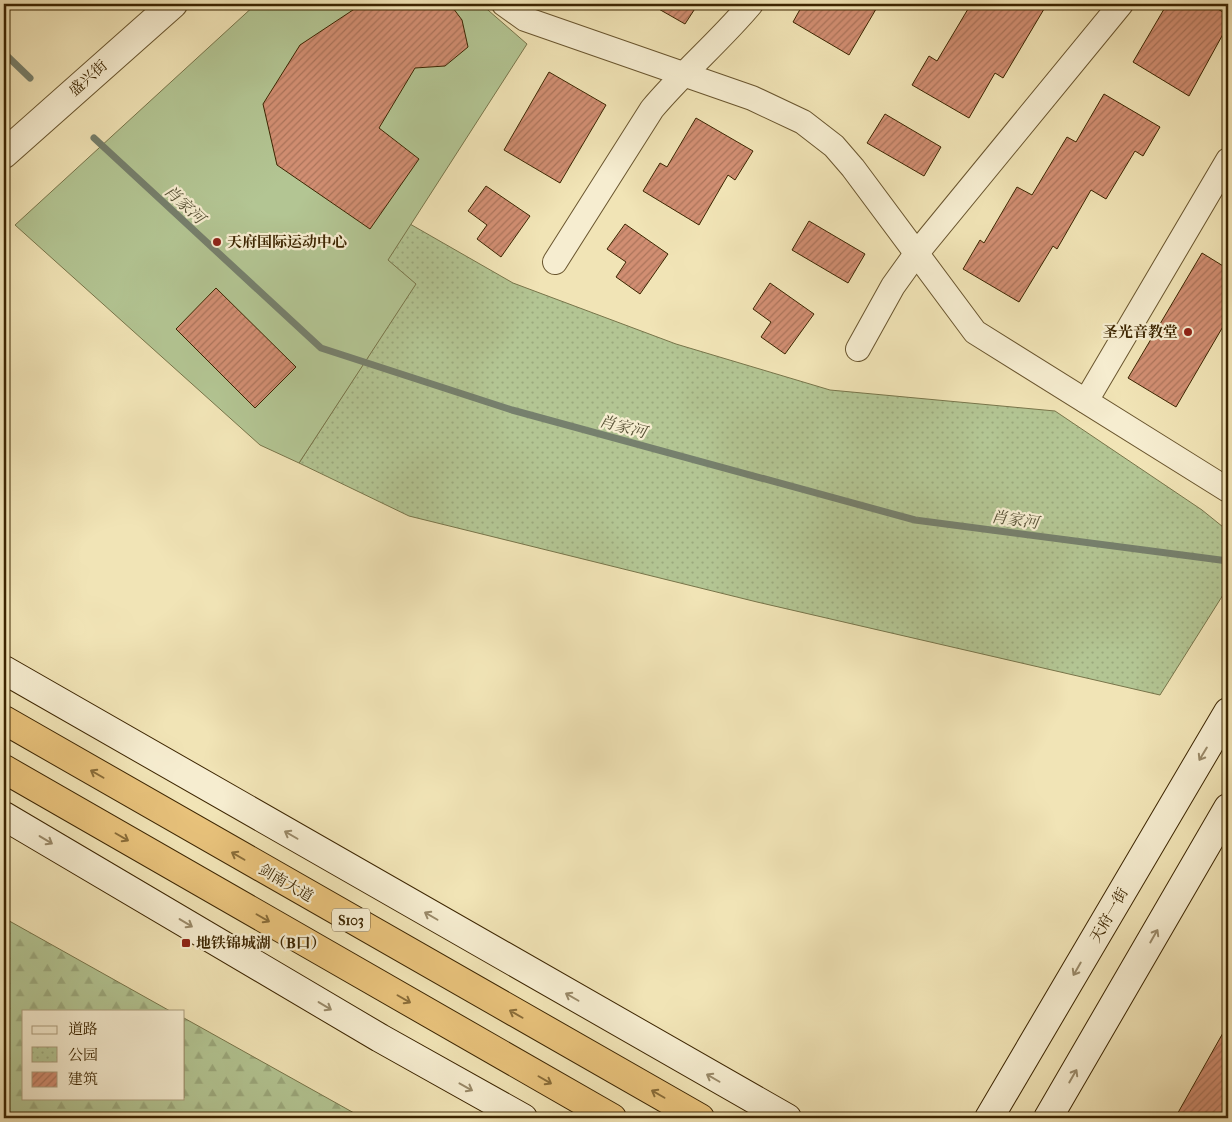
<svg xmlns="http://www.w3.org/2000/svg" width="1232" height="1122" font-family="'IM FELL French Canon','Noto Serif SC',serif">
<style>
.forest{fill:url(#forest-firs);stroke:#78754a}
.park{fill:url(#park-dots);stroke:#78754a}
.garden{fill:#b3c593;stroke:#78754a}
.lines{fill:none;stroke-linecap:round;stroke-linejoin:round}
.stream{stroke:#76806d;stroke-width:7}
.building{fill:url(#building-hatch);stroke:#3c2501}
.minor-casing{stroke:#69552e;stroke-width:26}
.tertiary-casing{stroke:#69552e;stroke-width:30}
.secondary-casing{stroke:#3c2501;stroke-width:30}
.trunk-casing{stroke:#3c2501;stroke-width:30}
.minor{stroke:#f6edd0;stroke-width:24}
.tertiary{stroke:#f6edd0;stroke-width:28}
.secondary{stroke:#f6edd0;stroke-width:28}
.trunk{stroke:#e8c27b;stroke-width:28}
.oneway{stroke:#998968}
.oneway2{stroke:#896c38}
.poi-dot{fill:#8f2418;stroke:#f6edd0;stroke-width:2}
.labels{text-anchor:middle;stroke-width:4.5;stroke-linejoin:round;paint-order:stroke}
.shield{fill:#f6edd0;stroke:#74613f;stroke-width:1}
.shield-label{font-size:14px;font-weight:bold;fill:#3c2501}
.street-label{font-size:15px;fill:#3c2501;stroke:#f6edd0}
.poi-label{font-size:15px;font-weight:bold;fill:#3c2501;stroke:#f6edd0;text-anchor:start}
.water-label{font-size:16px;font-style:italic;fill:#595337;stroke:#f6edd0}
</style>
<defs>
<pattern id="forest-firs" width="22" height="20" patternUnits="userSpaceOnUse" patternTransform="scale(1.25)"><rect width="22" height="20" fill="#b3c593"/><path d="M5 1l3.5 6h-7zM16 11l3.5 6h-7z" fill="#9ba97d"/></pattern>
<pattern id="park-dots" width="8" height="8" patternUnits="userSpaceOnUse" patternTransform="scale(1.25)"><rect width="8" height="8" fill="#b3c593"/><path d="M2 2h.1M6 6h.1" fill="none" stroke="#9ba97d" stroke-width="1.8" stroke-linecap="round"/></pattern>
<pattern id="building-hatch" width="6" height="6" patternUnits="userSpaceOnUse" patternTransform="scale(1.25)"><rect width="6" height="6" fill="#d18e72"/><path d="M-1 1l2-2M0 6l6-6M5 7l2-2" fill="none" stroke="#ab745b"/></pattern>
</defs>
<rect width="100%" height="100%" fill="#f1e4b6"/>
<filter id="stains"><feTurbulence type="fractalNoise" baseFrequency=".004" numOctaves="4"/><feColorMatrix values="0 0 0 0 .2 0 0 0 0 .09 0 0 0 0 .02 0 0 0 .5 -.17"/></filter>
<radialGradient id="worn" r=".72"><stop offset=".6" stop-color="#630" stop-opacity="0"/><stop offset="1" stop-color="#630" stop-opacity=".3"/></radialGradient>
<polygon class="forest" points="4,918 170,1011 24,1011 24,1098 184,1098 184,1018 363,1118 4,1118"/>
<polygon class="park" points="410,224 513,283 676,344 830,390 1055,411 1202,510 1228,531 1228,587 1160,695 757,602 409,516 299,463 415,284 387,260"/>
<polygon class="garden" points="256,4 481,4 527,44 388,260 416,284 299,463 260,445 15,225"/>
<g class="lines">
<g class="stream">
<polyline points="4,53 30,78"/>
<polyline points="94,138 321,348 512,410 915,520 1228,561"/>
</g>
</g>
<g class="building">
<polygon points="362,4 450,4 462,20 468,47 445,66 415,68 379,128 419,159 370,229 277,165 263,104 300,45"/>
<polygon points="650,4 698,4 685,24"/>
<polygon points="803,4 879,4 849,55 793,22"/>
<polygon points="971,4 1047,4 1003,78 995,73 969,118 912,85 929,56 937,61"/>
<polygon points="1167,4 1209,4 1228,15 1228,25 1189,96 1133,62"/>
<polygon points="549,72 606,105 560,183 504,150"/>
<polygon points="1104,94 1160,127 1143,156 1135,151 1106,199 1091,190 1057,249 1053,246 1019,302 963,269 980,240 984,243 1017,187 1032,195 1067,137 1076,142"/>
<polygon points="885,114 941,147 924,176 867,143"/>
<polygon points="696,118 753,151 735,180 728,175 699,225 643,191 660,163 667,167"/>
<polygon points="486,186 530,216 501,257 477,239 487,225 468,211"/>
<polygon points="809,221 865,254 848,283 792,250"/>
<polygon points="625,224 668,254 640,294 616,277 626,262 607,249"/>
<polygon points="1202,253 1228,269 1228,318 1176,407 1128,378"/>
<polygon points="770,283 814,314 785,354 761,337 771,322 753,309"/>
<polygon points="216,288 296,367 255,408 176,329"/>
<polygon points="1228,1024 1228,1118 1175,1118"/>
</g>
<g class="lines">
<defs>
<g id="minor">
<polyline points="504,4 525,19 752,98 803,122 834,146 853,168 975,332 1228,490"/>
<path d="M555 262 652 109C683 72 720 41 751 4"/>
<polyline points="858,349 893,286 916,254 1121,4"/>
<polyline points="1086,401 1228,160"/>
</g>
<polyline id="tertiary" points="4,154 173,4"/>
<g id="secondary">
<polyline points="4,670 787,1118"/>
<polyline points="4,816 380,1038 523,1118"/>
<polyline points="989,1118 1228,712"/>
<polyline points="1048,1118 1228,808"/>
</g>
<g id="trunk">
<polyline points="4,720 700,1118"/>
<polyline points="4,769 612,1118"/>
</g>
</defs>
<use href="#minor" class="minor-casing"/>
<use href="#tertiary" class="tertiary-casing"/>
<use href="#secondary" class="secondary-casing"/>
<use href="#trunk" class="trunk-casing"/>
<use href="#minor" class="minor"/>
<use href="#tertiary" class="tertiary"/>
<use href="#secondary" class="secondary"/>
<use href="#trunk" class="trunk"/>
</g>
<defs><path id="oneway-shaft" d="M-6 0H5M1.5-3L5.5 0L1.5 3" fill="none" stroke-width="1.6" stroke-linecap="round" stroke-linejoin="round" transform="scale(1.25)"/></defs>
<g class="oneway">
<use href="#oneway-shaft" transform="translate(1203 754) rotate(121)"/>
<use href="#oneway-shaft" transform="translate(291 835) rotate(-150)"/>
<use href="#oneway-shaft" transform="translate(46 840) rotate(31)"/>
<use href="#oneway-shaft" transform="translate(431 916) rotate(-150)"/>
<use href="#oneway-shaft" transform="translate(186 923) rotate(31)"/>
<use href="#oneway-shaft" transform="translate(1154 936) rotate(-60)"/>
<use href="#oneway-shaft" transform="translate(1077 969) rotate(120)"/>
<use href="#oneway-shaft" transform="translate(572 997) rotate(-150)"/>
<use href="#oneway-shaft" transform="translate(325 1006) rotate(31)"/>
<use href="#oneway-shaft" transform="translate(1073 1076) rotate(-60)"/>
<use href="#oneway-shaft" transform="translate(713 1078) rotate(-150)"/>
<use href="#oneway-shaft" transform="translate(466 1087) rotate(29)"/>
</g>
<g class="oneway2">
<use href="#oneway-shaft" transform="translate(97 774) rotate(-150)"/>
<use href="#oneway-shaft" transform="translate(122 837) rotate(30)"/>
<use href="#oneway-shaft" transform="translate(238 856) rotate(-150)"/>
<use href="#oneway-shaft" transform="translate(263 918) rotate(30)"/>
<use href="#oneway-shaft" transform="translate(404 999) rotate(30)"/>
<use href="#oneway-shaft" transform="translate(516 1014) rotate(-150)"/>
<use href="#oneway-shaft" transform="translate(545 1080) rotate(30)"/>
<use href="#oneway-shaft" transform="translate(658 1094) rotate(-150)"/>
</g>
<g class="poi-dot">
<circle cx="217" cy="242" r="5"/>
<circle cx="1188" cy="332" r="5"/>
<rect x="181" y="938" width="10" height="10" rx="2.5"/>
</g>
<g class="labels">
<rect class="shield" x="332" y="908.5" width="38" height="23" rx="4"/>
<g class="shield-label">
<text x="351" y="925">S103</text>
</g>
<g class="street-label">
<text transform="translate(88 78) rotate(-42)" y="5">盛兴街</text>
<text transform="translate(286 883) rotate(30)" y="5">剑南大道</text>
<text transform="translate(1109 915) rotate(-60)" y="5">天府一街</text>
</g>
<g class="poi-label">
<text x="227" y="247">天府国际运动中心</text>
<text x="1178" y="337" text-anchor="end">圣光音教堂</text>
<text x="196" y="948">地铁锦城湖（B口）</text>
</g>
<g class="water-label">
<text transform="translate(185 204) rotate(43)" y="6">肖家河</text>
<text transform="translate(623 426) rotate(15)" y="6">肖家河</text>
<text transform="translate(1015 519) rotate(8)" y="6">肖家河</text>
</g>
</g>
<rect width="1232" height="1122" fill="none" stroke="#f1e4b6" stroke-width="20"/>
<rect x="5" y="5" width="1222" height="1112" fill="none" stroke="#3c2501" stroke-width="2.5"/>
<rect x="10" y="10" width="1212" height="1102" fill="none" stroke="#3c2501"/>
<rect x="22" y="1010" width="162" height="90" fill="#f6edd0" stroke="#ac9d7d"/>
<rect x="32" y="1026" width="25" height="8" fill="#f6edd0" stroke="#ac9d7d"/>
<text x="68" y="1034" font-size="15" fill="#3c2501">道路</text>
<rect x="32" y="1047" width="25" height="15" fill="url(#park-dots)" stroke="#ac9d7d"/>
<text x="68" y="1060" font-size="15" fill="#3c2501">公园</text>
<rect x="32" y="1072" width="25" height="15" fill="url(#building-hatch)" stroke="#ac9d7d"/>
<text x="68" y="1084" font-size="15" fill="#3c2501">建筑</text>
<rect width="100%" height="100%" filter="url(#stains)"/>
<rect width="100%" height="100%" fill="url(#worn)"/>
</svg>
